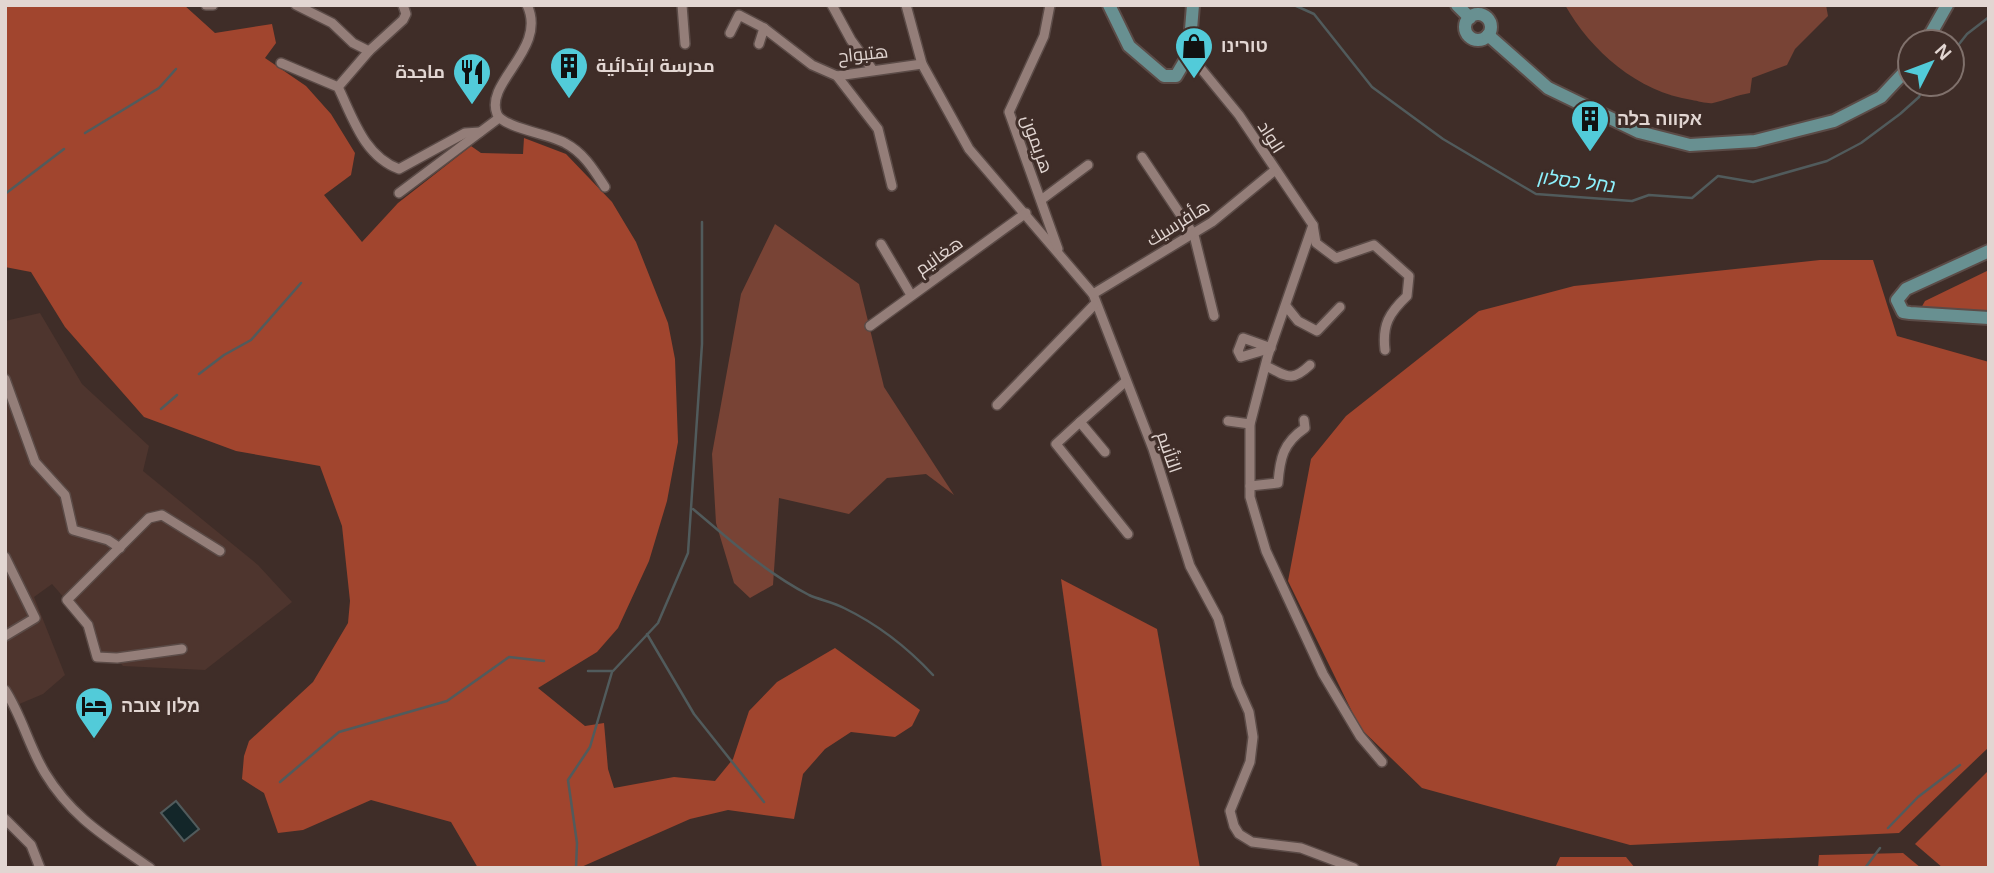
<svg xmlns="http://www.w3.org/2000/svg" width="1994" height="873" font-family="Helvetica,Cairo,'Noto Sans Hebrew',sans-serif">
<style>
.built{fill:#4e352e}
.green{fill:#784335}
.forest{fill:#a1452e}
.water{fill:#132629;stroke:#515b5c;stroke-width:2}
.lines{fill:none;stroke-linecap:round;stroke-linejoin:round}
.stream{stroke:#515b5c;stroke-width:2.5}
.street-casing{stroke:#5b4b47;stroke-width:12}
.secondary-casing{stroke:#5b4b47;stroke-width:16}
.street{stroke:#947e79;stroke-width:9}
.secondary{stroke:#689091;stroke-width:12}
.labels{text-anchor:middle;stroke-width:6;stroke-linejoin:round;paint-order:stroke}
.poi-label{font-size:18px;font-weight:bold;fill:#e2d6d2;stroke:#3f2d28;text-anchor:start}
.street-label{font-size:18px;fill:#e2d6d2;stroke:#3f2d28}
.water-label{font-size:19px;font-style:italic;fill:#8df0fc;stroke:#3f2d28}
</style>
<rect width="100%" height="100%" fill="#3f2d28"/>
<polygon class="built" points="40,313 82,384 149,446 143,471 258,565 292,602 205,670 123,666 116,658 97,652 88,625 52,584 34,597 65,675 43,694 17,705 5,690 5,321"/>
<g class="green">
<path d="M1565 5H1826L1828 16 1795 49 1787 65 1752 78 1750 93C1737 95 1726 100 1713 103 1708 104 1698 101 1692 100 1638 92 1591 51 1565 5Z"/>
<polygon points="775,224 859,284 884,387 954,495 926,474 887,478 849,514 779,498 773,585 750,598 734,583 716,523 712,454 741,294"/>
</g>
<g class="forest">
<polygon points="5,5 184,5 215,33 272,24 276,43 265,58 306,86 331,114 355,153 351,175 324,195 362,242 398,203 471,146 481,153 523,154 524,138 566,154 612,202 636,242 668,323 675,359 678,442 667,501 649,561 618,628 597,652 538,688 585,726 604,723 608,769 614,788 674,777 715,781 733,759 749,711 777,682 835,648 920,710 912,726 895,737 851,732 825,749 803,774 794,819 728,810 690,819 579,868 478,868 451,822 371,800 303,830 278,833 264,793 242,779 244,756 249,741 313,682 348,623 350,601 342,526 320,466 236,451 144,417 65,327 31,272 5,267"/>
<polygon points="1820,260 1873,260 1897,336 1989,362 1989,747 1899,833 1630,845 1422,788 1360,728 1288,581 1311,459 1346,416 1479,311 1574,286"/>
<polygon points="1989,270 1989,316 1920,310 1925,301"/>
<polygon points="1061,579 1157,629 1200,868 1102,868"/>
<polygon points="1989,770 1989,868 1943,868 1915,844"/>
<polygon points="1903,853 1921,868 1818,868 1819,855"/>
<polygon points="1560,857 1626,857 1635,868 1555,868"/>
</g>
<polygon class="water" points="176,801 199,829 184,841 161,813"/>
<g class="lines">
<g class="stream">
<polyline points="1294,5 1314,14 1372,87 1443,139 1536,194 1632,201 1649,195 1692,198 1718,176 1753,182 1827,161 1861,143 1900,114 1919,97 1925,84"/>
<polyline points="1952,53 1967,34 1989,17"/>
<polyline points="85,133 159,88 176,69"/>
<polyline points="5,194 64,149"/>
<polyline points="199,374 224,355 251,340 301,283"/>
<polyline points="161,409 177,395"/>
<path d="M693 509C730 540 765 572 809 595 820 600 833 602 844 608 877 624 908 648 933 675"/>
<polyline points="647,634 694,714 764,802"/>
<polyline points="588,671 613,671 658,623 688,553 702,344 702,222"/>
<polyline points="280,782 339,732 447,701 509,657 544,661"/>
<polyline points="1888,828 1918,797 1960,765"/>
<polyline points="576,868 577,843 568,780 590,747 612,672"/>
<polyline points="1865,868 1880,848"/>
</g>
<defs>
<g id="street">
<polyline points="206,5 213,5"/>
<polyline points="296,5 332,23 353,43 369,51"/>
<path d="M527 5C548 49 484 82 497 114 503 128 550 134 565 143 584 153 594 170 605 187"/>
<polyline points="682,5 685,44"/>
<polyline points="832,5 851,40 872,69"/>
<polyline points="906,5 922,64 969,149 1093,294 1153,449 1190,566 1218,618 1237,685 1249,712 1253,737 1250,762 1230,811 1234,826 1239,834 1252,842 1301,848 1354,868"/>
<polyline points="1050,5 1044,36 1009,112 1058,249"/>
<polyline points="730,33 739,15 764,28"/>
<polyline points="759,44 764,28 812,65 837,76 922,64"/>
<path d="M1189 54 1239 115 1313 225 1316 243 1336 258 1374 245 1409 276 1407 296C1389 313 1382 325 1385 350"/>
<path d="M281 63 338 87C353 118 364 156 399 169L465 133 480 132"/>
<polyline points="837,76 878,129 892,186"/>
<polyline points="338,87 369,51 403,20 406,14 403,5"/>
<polyline points="1142,157 1194,235 1214,316"/>
<polyline points="399,193 499,118"/>
<polyline points="1041,200 1088,165"/>
<polyline points="1313,225 1268,355 1250,424 1250,497 1266,551 1323,674 1360,736 1382,762"/>
<polyline points="881,244 911,295"/>
<polyline points="1093,294 1212,222 1274,171"/>
<polyline points="1286,306 1298,321 1317,331 1340,307"/>
<polyline points="870,326 1026,213"/>
<polygon points="1243,338 1271,348 1241,357 1238,351"/>
<path d="M1266 366C1287 376 1291 383 1310 365"/>
<polyline points="5,379 35,462 65,495 73,530 108,540 120,548"/>
<polyline points="997,405 1095,304"/>
<polyline points="1228,421 1250,424"/>
<polyline points="1080,422 1056,444 1128,534"/>
<polyline points="1105,452 1080,422 1125,382"/>
<path d="M1250 486 1278 483C1280 458 1283 443 1305 428L1304 420"/>
<polyline points="5,557 35,618 5,636"/>
<polyline points="182,649 117,658 97,657 88,625 67,600 149,518 162,515 220,551"/>
<path d="M5 690C22 716 29 747 45 773 73 819 108 838 150 868"/>
<polyline points="5,819 31,845 40,868"/>
</g>
<g id="secondary">
<polyline points="1109,5 1129,46 1164,76 1176,76 1189,54 1193,5"/>
<polyline points="1457,5 1470,18"/>
<circle cx="1478" cy="27" r="13"/>
<polyline points="1488,35 1548,88 1639,132 1690,145 1755,141 1834,121 1881,97 1910,66"/>
<polyline points="1926,42 1947,5"/>
<polyline points="1989,251 1906,289 1897,300 1903,312 1910,313 1989,318"/>
</g>
</defs>
<use href="#street" class="street-casing"/>
<use href="#secondary" class="secondary-casing"/>
<use href="#street" class="street"/>
<use href="#secondary" class="secondary"/>
</g>
<defs>
<symbol id="shop-pin" viewBox="-11 -11 22 30"><path d="M0 17L-7.5 6A9.5 9.5 0 1 1 7.5 6Z" fill="#52cbd9" stroke="#3f2d28"/><path d="M-5-2.5h2.3a2.7 3.5 0 0 1 5.4 0H5L5.5 6h-11ZM-1.5-2.5h3a1.5 2.3 0 0 0-3 0Z" fill="#111"/></symbol>
<symbol id="building-pin" viewBox="-11 -11 22 30"><path d="M0 17L-7.5 6A9.5 9.5 0 1 1 7.5 6Z" fill="#52cbd9" stroke="#3f2d28"/><path d="M-4-6H4V6H1V3H-1V6H-4ZM-2.5-4.3h1.7v1.8h-1.7ZM.8-4.3h1.7v1.8H.8ZM-2.5-1h1.7V.8h-1.7ZM.8-1h1.7V.8H.8Z" fill="#111"/></symbol>
<symbol id="restaurant-pin" viewBox="-11 -11 22 30"><path d="M0 17L-7.5 6A9.5 9.5 0 1 1 7.5 6Z" fill="#52cbd9" stroke="#3f2d28"/><path d="M-5-6h1v4h1v-4h1v4h1v-4h1v5L-1.5 .5V6h-2V.5L-5-1ZM5-6V6H3V1.5H1.5Q1.5-4 5-6Z" fill="#111"/></symbol>
<symbol id="hotel-pin" viewBox="-11 -11 22 30"><path d="M0 17L-7.5 6A9.5 9.5 0 1 1 7.5 6Z" fill="#52cbd9" stroke="#3f2d28"/><path d="M-6-4.5h1.5V1H6V5H4.5V3h-9V5H-6ZM-4 0a1.8 1.8 0 1 1 3.6 0ZM.5 0V-2.5h3Q6-2.5 6 0Z" fill="#111"/></symbol>
</defs>
<g fill-rule="evenodd">
<use href="#shop-pin" x="1172" y="24" width="44" height="60"/>
<use href="#building-pin" x="547" y="44" width="44" height="60"/>
<use href="#restaurant-pin" x="450" y="50" width="44" height="60"/>
<use href="#building-pin" x="1568" y="97" width="44" height="60"/>
<use href="#hotel-pin" x="72" y="684" width="44" height="60"/>
</g>
<g class="labels">
<g class="poi-label">
<text x="1221" y="52">טורינו</text>
<text x="596" y="72">مدرسة ابتدائية</text>
<text x="445" y="78" text-anchor="end">ماجدة</text>
<text x="1617" y="125">אקווה בלה</text>
<text x="121" y="712">מלון צובה</text>
</g>
<g class="street-label">
<text transform="translate(863 54) rotate(-6)" y="6">هتبواح</text>
<text transform="translate(1271 137) rotate(58)" y="6">الواد</text>
<text transform="translate(1037 144) rotate(70)" y="6">هريمون</text>
<text transform="translate(1178 223) rotate(-32)" y="6">هأفرسيك</text>
<text transform="translate(939 256) rotate(-35)" y="6">هغانيم</text>
<text transform="translate(1169 452) rotate(71)" y="6">التأنيم</text>
</g>
<g class="water-label">
<text transform="translate(1577 181) rotate(7)" y="7">נחל כסלון</text>
</g>
</g>
<rect width="1994" height="873" fill="none" stroke="#e2d6d2" stroke-width="14"/>
<g transform="translate(1931 63) rotate(48)"><circle r="33" fill="#3f2d28" stroke="#80716c" stroke-width="2"/>
<path d="M0-5L12 26L0 18L-12 26Z" fill="#52cbd9"/>
<text y="-10" font-size="19" font-weight="bold" text-anchor="middle" fill="#e2d6d2">N</text>
</g>
</svg>
